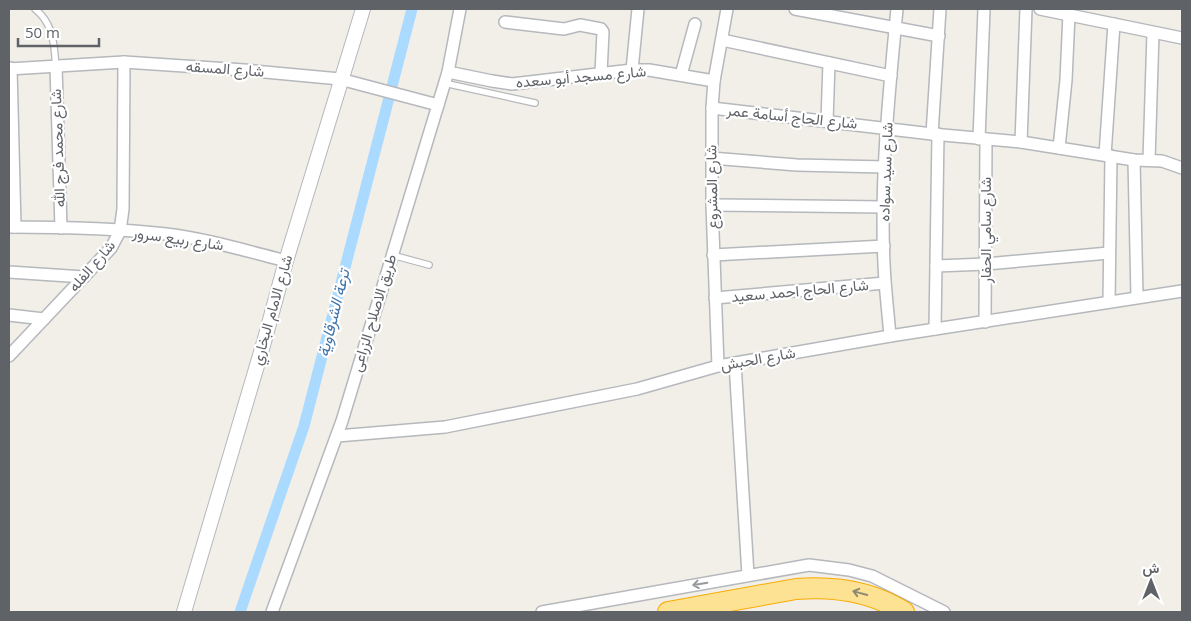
<svg xmlns="http://www.w3.org/2000/svg" width="1191" height="621" font-family="'Open Sans',Vazirmatn,sans-serif">
<style>
.lines{fill:none;stroke-linecap:round;stroke-linejoin:round}
.canal{stroke:#aadaff;stroke-width:11}
.service-casing{stroke:#b5b8bc;stroke-width:8}
.minor-casing{stroke:#b5b8bc;stroke-width:14}
.tertiary-casing{stroke:#b5b8bc;stroke-width:16}
.motorway-casing{stroke:#f9ab00;stroke-width:22}
.service{stroke:#fff;stroke-width:5.5}
.minor{stroke:#fff;stroke-width:11}
.tertiary{stroke:#fff;stroke-width:14}
.motorway{stroke:#fde293;stroke-width:20}
.oneway{stroke:#979a9d}
.oneway2{stroke:#8e8975}
.labels{text-anchor:middle;stroke-width:4.5;stroke-linejoin:round;paint-order:stroke}
.street-label{font-size:15px;fill:#5f6368;stroke:#fff}
.water-label{font-size:16px;font-style:italic;fill:#4174aa;stroke:#fff}
</style>
<rect width="100%" height="100%" fill="#f1efe8"/>
<g class="lines">
<polyline class="canal" points="240,612 304,426 412,9"/>
<defs>
<g id="service">
<path d="M35 9C54 24 54 45 56 67"/>
<polyline points="444,83 535,103"/>
<polyline points="392,255 429,265"/>
</g>
<g id="minor">
<polyline points="795,9 939,36"/>
<polyline points="1040,9 1182,38"/>
<polyline points="505,22 564,29 580,25 601,29 603,32 601,73"/>
<polyline points="722,40 891,76"/>
<polyline points="56,67 61,228"/>
<polyline points="11,68 15,227"/>
<polyline points="9,69 124,62 244,70 340,79 438,105"/>
<polyline points="632,70 638,9"/>
<polyline points="448,72 492,81 512,84 632,70 649,70 714,81"/>
<polyline points="681,75 695,24"/>
<polyline points="712,108 932,134 1021,142 1134,160 1162,161 1182,168"/>
<polyline points="827,121 829,63"/>
<polyline points="932,134 940,9"/>
<polyline points="979,139 984,9"/>
<polyline points="1021,142 1026,9"/>
<polyline points="1059,148 1066,80 1069,14"/>
<polyline points="1105,155 1114,24"/>
<polyline points="711,158 797,165 885,167"/>
<polyline points="1134,160 1137,297"/>
<polyline points="1149,160 1153,33"/>
<polyline points="712,205 884,207"/>
<path d="M9 227C61 227 115 228 166 234 207 239 247 251 286 261"/>
<polyline points="713,255 884,246"/>
<polyline points="936,266 986,264 1109,253"/>
<polyline points="9,272 84,277"/>
<polyline points="715,298 885,283"/>
<polyline points="1109,302 1111,156"/>
<polyline points="9,315 44,319"/>
<polyline points="985,322 986,139"/>
<polyline points="935,329 938,134"/>
<path d="M890 336C888 312 885 288 884 264 880 179 889 93 897 9"/>
<polyline points="9,356 111,248 120,231 123,209 124,62"/>
<polyline points="735,363 748,575"/>
<polyline points="718,366 712,205 712,108 714,81 727,9"/>
<polyline points="337,436 445,427 637,389 718,366 890,336 1182,291"/>
<polyline points="272,612 342,421 448,72 460,9"/>
<polyline points="542,612 809,565 849,570 872,576 944,612"/>
</g>
<polyline id="tertiary" points="184,612 264,342 286,261 363,9"/>
<path id="motorway" d="M668 612 796 589C834 586 871 591 904 612"/>
</defs>
<use href="#service" class="service-casing"/>
<use href="#minor" class="minor-casing"/>
<use href="#tertiary" class="tertiary-casing"/>
<use href="#motorway" class="motorway-casing"/>
<use href="#service" class="service"/>
<use href="#minor" class="minor"/>
<use href="#tertiary" class="tertiary"/>
<use href="#motorway" class="motorway"/>
</g>
<defs><path id="oneway-shaft" d="M-6 0H5M1.5-3L5.5 0L1.5 3" fill="none" stroke-width="1.6" stroke-linecap="round" stroke-linejoin="round" transform="scale(1.25)"/></defs>
<use class="oneway" href="#oneway-shaft" transform="translate(700 584) rotate(170)"/>
<use class="oneway2" href="#oneway-shaft" transform="translate(860 593) rotate(-165)"/>
<g class="labels">
<g class="street-label">
<text transform="translate(225 69) rotate(4)" y="5">شارع المسقه</text>
<text transform="translate(581 77) rotate(-5)" y="5">شارع مسجد أبو سعده</text>
<text transform="translate(792 117) rotate(6)" y="5">شارع الحاج أسامة عمر</text>
<text transform="translate(58 148) rotate(-92)" y="5">شارع محمد فرج الله</text>
<text transform="translate(886 172) rotate(-88)" y="5">شارع سيد سواده</text>
<text transform="translate(712 187) rotate(-91)" y="5">شارع المشروع</text>
<text transform="translate(986 230) rotate(-90)" y="5">شارع سامي الحفار</text>
<text transform="translate(178 239) rotate(8)" y="5">شارع ربيع سرور</text>
<text transform="translate(92 266) rotate(-49)" y="5">شارع الفله</text>
<text transform="translate(800 291) rotate(-5)" y="5">شارع الحاج احمد سعيد</text>
<text transform="translate(272 310) rotate(-74)" y="5">شارع الامام البخاري</text>
<text transform="translate(374 313) rotate(-73)" y="5">طريق الاصلاح الزراعى</text>
<text transform="translate(758 359) rotate(-10)" y="5">شارع الحبش</text>
</g>
<g class="water-label">
<text transform="translate(333 313) rotate(-76)" y="6">ترعة الشرقاوية</text>
</g>
</g>
<rect width="1191" height="621" fill="none" stroke="#5f6368" stroke-width="20"/>
<g transform="translate(1151 581)" stroke="#ffffff" stroke-width="4" paint-order="stroke">
<path d="M0-4L9 19L0 12L-9 19Z" fill="#5f6368"/>
<text y="-8" font-size="14" font-weight="bold" text-anchor="middle" fill="#5f6368">ش</text>
</g>
<path d="M18 38v8h81v-8" fill="none" stroke="#5f6368" stroke-width="2.5"/>
<text x="25" y="38" font-size="15" fill="#5f6368" stroke="#ffffff" stroke-width="4" paint-order="stroke">50 m</text>
</svg>
